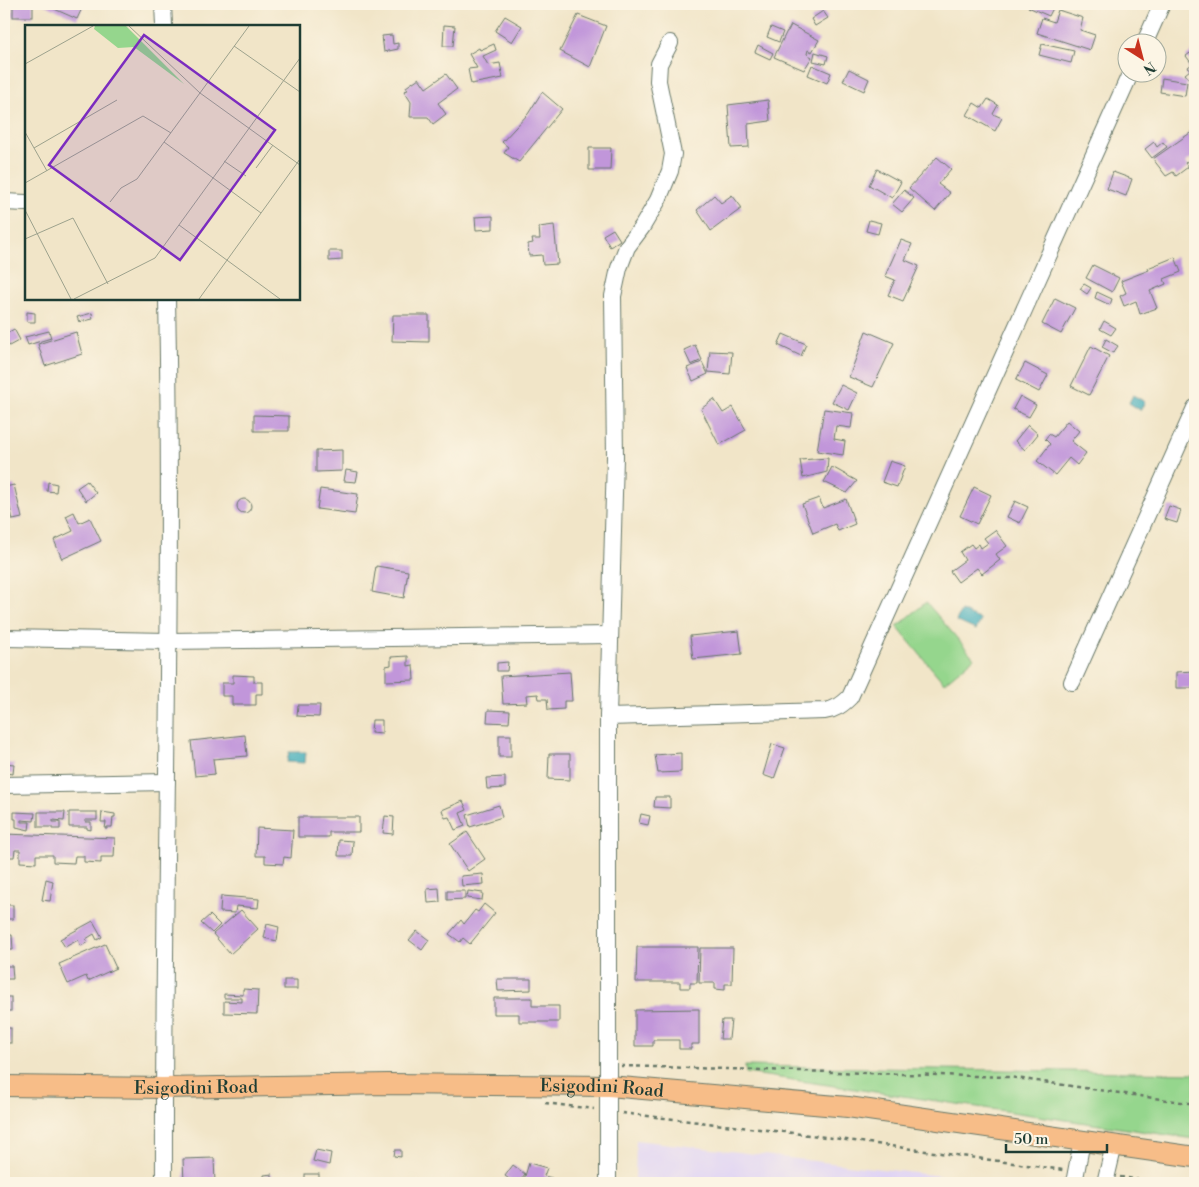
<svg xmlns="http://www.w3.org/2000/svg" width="1199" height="1187" font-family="'Libre Bodoni',serif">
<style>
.built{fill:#e0d4f4}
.green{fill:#95d68d;stroke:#5a8a60}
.water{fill:#3cabb9;stroke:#2e7476}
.building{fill:#c196da}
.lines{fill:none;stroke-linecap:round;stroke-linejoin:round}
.minor-casing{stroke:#687868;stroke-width:18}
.major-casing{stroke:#687868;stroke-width:22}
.path{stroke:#687868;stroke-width:2.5;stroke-dasharray:4 4;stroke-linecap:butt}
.minor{stroke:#fff;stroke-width:16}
.major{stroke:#f7bd88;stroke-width:20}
.labels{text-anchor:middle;stroke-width:4;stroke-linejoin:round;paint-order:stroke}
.street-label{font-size:18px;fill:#1f3d34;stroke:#fcf5e5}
.inset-road{fill:none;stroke:#9da28d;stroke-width:1}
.view{fill:#7b2cbf;fill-opacity:0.15;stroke:#7b2cbf;stroke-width:2.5}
.inset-edge{fill:none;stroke:#1f3d34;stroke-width:2.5}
</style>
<rect width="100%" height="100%" fill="#fcf5e5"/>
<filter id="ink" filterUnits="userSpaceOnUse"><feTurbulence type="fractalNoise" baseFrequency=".02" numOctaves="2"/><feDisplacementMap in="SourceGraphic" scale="10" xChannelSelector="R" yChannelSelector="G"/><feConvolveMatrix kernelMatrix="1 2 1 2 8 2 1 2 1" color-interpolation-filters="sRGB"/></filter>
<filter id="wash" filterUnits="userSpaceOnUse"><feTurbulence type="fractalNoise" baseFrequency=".0096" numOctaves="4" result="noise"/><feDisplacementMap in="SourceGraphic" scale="20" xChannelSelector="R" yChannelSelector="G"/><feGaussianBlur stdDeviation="1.12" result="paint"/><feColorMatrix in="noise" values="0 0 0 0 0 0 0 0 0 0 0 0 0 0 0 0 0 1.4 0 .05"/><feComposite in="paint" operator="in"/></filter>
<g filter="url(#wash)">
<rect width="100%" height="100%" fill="#f1e5c8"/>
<polygon class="built" points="636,1140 1000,1183 635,1183"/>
<g class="green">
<polygon points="926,602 974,658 944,683 897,627"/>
<polygon points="745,1066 1195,1073 1195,1139 746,1073"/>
</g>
<g class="water">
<polygon points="1133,395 1145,402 1140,410 1129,403"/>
<polygon points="961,611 981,620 976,630 956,621"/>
<polygon points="289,752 306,752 305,763 287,762"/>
</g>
<g id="blocks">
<g class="building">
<rect x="13" y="4" width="20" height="13"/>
<polygon points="43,4 84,4 77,19"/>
<polygon points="1029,4 1055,4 1049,16 1028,7"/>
<polygon points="1058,10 1083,18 1080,30 1095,35 1090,50 1037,33 1042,18 1054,22"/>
<polygon points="823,11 828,18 815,26 811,19"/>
<polygon points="578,15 606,26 590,67 560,51"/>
<polygon points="505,16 522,26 512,42 495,31"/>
<polygon points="444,25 455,26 453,46 443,46"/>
<polygon points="791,25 819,40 812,52 808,50 807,54 812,57 804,70 774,57 787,31 788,31"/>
<polygon points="771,27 783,32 779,42 767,37"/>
<polygon points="392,35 393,44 398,43 398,49 384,52 382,36"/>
<polygon points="494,44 496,50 483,56 488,65 500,63 503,78 471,84 468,69 477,68 469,54 479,48 480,50"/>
<polygon points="1042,44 1074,51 1071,63 1039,55"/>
<polygon points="758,45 773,53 770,59 755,52"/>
<polygon points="1193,51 1195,55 1195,76 1190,80 1185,74 1190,70 1188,67 1192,64 1186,56"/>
<polygon points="815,52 828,56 826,64 813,61"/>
<polygon points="812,65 831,73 827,83 808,75"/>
<polygon points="849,69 869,79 864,91 843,81"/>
<polygon points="446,74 457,89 438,103 446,114 433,124 428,117 410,117 411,102 404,91 408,90 406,87 419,78 426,88"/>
<polygon points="1162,78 1187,82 1185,96 1160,92"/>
<polygon points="542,92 562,109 519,162 504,153 508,147 502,142 528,114"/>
<polygon points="988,99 998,105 993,114 1002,118 995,131 967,115 974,103 982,108"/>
<polygon points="768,100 770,121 748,124 749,147 731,148 728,105"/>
<polygon points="1193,131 1195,134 1195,155 1185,163 1188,167 1176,176 1173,172 1166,176 1153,159"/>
<polygon points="1154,142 1157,147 1163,142 1167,147 1152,158 1145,149"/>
<polygon points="589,148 611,148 610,170 589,170"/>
<polygon points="937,157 951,169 938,184 950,193 935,211 909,188"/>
<polygon points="877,169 901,182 892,198 869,185"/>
<polygon points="1113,172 1132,179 1126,196 1107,189"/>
<polygon points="904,190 914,198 902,212 892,204"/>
<polygon points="714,195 721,203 732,195 742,208 711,231 697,210"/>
<polygon points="493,216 493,229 476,230 475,217"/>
<polygon points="869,220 881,223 878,234 866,231"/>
<polygon points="554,225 558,264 543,265 542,255 529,256 528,244 533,243 532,239 540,239 539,227"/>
<polygon points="613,229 620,240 610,247 603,235"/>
<polygon points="901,240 912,244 905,260 919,266 903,301 888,295 895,280 885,276"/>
<polygon points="329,251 342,251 342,260 329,261"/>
<polygon points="1175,257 1181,272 1164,279 1166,284 1150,291 1157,308 1140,314 1136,301 1124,306 1120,296 1126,293 1121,281 1149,270 1148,268"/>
<polygon points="1093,265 1119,278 1112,292 1086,278"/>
<polygon points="1084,284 1091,288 1087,294 1080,289"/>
<polygon points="1097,292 1112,299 1110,305 1095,298"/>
<polygon points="1055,298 1075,308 1061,334 1042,324"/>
<polygon points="27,312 35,313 35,322 27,322"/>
<polygon points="92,313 93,319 79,322 77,317"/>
<polygon points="393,315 429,315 429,342 392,341"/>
<polygon points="1104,321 1116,328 1111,335 1100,329"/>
<polygon points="14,329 20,340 9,346 4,335"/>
<polygon points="49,331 51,338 28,345 25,337"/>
<polygon points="866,331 894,343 873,387 849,377"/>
<polygon points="76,332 82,354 45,366 38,344"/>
<polygon points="783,334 806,344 801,356 778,345"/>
<polygon points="1106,339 1118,346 1113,353 1102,347"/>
<polygon points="695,345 702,360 691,365 684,350"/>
<polygon points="1091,346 1109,356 1089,395 1071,386"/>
<polygon points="710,351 732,352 730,374 708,372"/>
<polygon points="702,362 708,374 693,381 687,368"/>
<polygon points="1025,363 1048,375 1039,392 1016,380"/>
<polygon points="841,385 857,393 849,410 832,402"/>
<polygon points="1020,396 1036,405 1029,417 1013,409"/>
<polygon points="714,399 723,413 733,407 746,430 719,445 701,409"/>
<polygon points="824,409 853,413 851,428 836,426 834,439 845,441 843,455 817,451"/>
<polygon points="254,415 289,416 289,431 254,431"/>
<polygon points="1067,421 1079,431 1071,441 1086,453 1077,465 1069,458 1055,475 1037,461 1050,444 1045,439 1049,434 1054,437"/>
<polygon points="1028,425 1038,434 1025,450 1015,441"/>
<polygon points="342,450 342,471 316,472 316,451"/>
<polygon points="828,458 827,472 803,478 800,460"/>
<polygon points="890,461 905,466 897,487 882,482"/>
<polygon points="832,467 857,481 847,493 824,482"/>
<polygon points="346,470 358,472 356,482 344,481"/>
<polygon points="87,481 96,493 86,501 77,488"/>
<polygon points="48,482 57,484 56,492 47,491"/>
<polygon points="14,485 22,518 13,520 5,487"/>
<polygon points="974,487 991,495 977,524 960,516"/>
<polygon points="320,489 358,494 355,514 317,509"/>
<polygon points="819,498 823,508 846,499 855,524 838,531 835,524 813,533 802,504"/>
<circle cx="244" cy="506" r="7"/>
<polygon points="1015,501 1028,507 1020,523 1007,517"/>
<polygon points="1169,506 1181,510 1177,523 1164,519"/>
<polygon points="74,512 79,523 90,518 101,541 62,559 54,540 73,531 66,516"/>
<polygon points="995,530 1007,546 996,554 1000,560 982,574 977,568 958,582 950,571 965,560 960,552 971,544 974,548 979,544 981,548 988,543 984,538"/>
<polygon points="376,566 408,571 404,598 372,592"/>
<polygon points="739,631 742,654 693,659 690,636"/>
<polygon points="408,656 408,666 413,665 414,680 386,681 386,666 391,665 391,657"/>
<polygon points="508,662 507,671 497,671 497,663"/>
<polygon points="1195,671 1195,688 1176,688 1176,672"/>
<polygon points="570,672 572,701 564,701 564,709 548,710 547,699 539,699 538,694 526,695 527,703 503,704 501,676"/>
<polygon points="233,675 254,676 254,682 262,682 262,694 256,694 256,705 232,705 232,696 222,696 222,683 233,683"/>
<polygon points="298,705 320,705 319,717 297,716"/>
<polygon points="488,710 510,711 509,723 487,722"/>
<polygon points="372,720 382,720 382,734 371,733"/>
<polygon points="245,735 247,756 213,759 215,774 195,776 191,741"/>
<rect x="499" y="735" width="12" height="22"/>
<polygon points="772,744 785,748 774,779 763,775"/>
<polygon points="681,753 681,772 658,773 655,755"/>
<polygon points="549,754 570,754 570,780 548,779"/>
<polygon points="4,763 14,764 13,774 4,773"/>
<polygon points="505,777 505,788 487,789 486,778"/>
<polygon points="655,797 670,797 670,808 654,807"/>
<polygon points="463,801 467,810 460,813 465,826 455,830 449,817 445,818 442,810"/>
<polygon points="499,805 502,817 470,827 467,815"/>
<polygon points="14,812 35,813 34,821 21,820 21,822 30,822 29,830 16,827 16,819 14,819"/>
<polygon points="38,812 65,812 64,821 53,820 53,822 60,822 60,829 52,829 52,827 38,827"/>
<polygon points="69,812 97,812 97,820 85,820 85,822 91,822 91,830 87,829 87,827 69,827"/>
<polygon points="102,812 115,814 115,817 113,817 112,827 107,827 107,829 105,829 106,822 101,822"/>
<polygon points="641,814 650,816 648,825 639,823"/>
<polygon points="385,816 394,817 393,834 383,833"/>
<polygon points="298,817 359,817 359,832 329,832 329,837 298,837"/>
<polygon points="257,828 293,830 291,858 284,857 283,864 265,863 265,856 256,856"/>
<polygon points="467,832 485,859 468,871 450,844"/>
<polygon points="4,834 115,838 114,857 101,857 101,863 84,862 84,856 75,856 74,863 53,862 53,855 36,855 36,863 20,862 20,850 15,850 14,857 4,857"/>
<polygon points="339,840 353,841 352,856 338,856"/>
<polygon points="483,874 484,884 462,886 461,876"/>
<polygon points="46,879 53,881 50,901 42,900"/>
<polygon points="439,888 440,902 428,903 427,889"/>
<polygon points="447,891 465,891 465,899 447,900"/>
<polygon points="468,891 483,893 482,900 467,898"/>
<polygon points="221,896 259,899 258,908 236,906 235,913 220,912"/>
<polygon points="484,904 495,913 470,944 463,938 460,942 449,934 461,920 464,924 475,910 478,912"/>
<rect x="4" y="905" width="9" height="14"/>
<polygon points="241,910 258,929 230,954 213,934"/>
<polygon points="210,915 220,925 212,933 201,923"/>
<polygon points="93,921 102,937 97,940 94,934 86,939 88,942 81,946 78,940 65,947 60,939"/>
<polygon points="267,924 279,927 277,941 264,938"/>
<polygon points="417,931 429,940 422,950 409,940"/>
<polygon points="4,935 12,935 13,950 4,950"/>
<polygon points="105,944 116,968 88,981 86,976 68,984 59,964"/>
<polygon points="637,947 698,947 697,983 690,983 690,988 680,988 680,982 636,982"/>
<polygon points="700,948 733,948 732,984 725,984 725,990 715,989 715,983 699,983"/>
<polygon points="4,966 12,966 13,979 4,979"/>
<polygon points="497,979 531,979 531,990 498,991"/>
<rect x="284" y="980" width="13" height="9"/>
<polygon points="243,989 258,990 257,1014 224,1013 224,1001 242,1002 242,998 224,998 224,994 243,995"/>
<rect x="4" y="997" width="7" height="14"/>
<polygon points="494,998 532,998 532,1006 559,1006 559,1022 519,1022 519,1014 494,1014"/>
<polygon points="699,1009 699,1044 691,1044 691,1049 679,1049 679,1040 653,1040 653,1046 635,1046 635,1010"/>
<polygon points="722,1020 731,1020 729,1039 720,1039"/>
<rect x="4" y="1028" width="7" height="15"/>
<polygon points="316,1150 331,1153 329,1165 313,1161"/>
<polygon points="395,1150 401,1150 401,1157 394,1156"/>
<polygon points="214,1158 215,1183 184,1183 183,1159"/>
<polygon points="529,1163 547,1168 544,1176 552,1178 551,1183 523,1183"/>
<polygon points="513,1165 525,1174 518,1183 515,1183 505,1176"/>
<polygon points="272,1174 272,1183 264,1183 264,1175"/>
<rect x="305" y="1174" width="14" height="9"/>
</g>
</g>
</g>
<g filter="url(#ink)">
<use href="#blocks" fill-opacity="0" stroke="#687868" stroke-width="1"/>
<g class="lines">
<defs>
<g id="minor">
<polyline points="163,4 164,26"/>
<polyline points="1145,42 1162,4"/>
<polyline points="4,202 26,203"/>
<polyline points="4,638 169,641 610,635"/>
<polyline points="1072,682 1195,408"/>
<path d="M608 717 825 711C836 709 842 705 850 697L1131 72"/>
<polyline points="4,785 167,782"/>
<path d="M164 1183C163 888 173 594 167 299"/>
<polyline points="608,1183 608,717 615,457 613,296 619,268 627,247 642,227 658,200 670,171 673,154 658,81 659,64 670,43"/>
<polyline points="1074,1183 1082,1141"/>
<polyline points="1105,1183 1114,1145"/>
</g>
<g id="major">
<path id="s1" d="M4 1086 163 1088 388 1084 609 1086 848 1107 1195 1157"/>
</g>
</defs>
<use href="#minor" class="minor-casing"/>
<use href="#major" class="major-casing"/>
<g class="path">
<polyline points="621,1066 1009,1077 1195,1104"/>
<polyline points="545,1103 594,1109"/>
<polyline points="622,1113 818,1136 1063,1170"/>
<polyline points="1120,1177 1163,1183"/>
</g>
<use href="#minor" class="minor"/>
<use href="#major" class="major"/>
</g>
</g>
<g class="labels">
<g class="street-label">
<text dy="6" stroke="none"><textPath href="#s1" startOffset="192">Esigodini Road</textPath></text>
<text dy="6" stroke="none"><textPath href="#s1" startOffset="598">Esigodini Road</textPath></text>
</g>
</g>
<g transform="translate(25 25)">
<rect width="275" height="275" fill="#f1e5c8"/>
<path d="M70 1H101L159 59 109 22 93 23 69 4Z" fill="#95d68d"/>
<path class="inset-road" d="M104 1 175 68 275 140M209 21 275 67M0 39 68 1M0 107 22 146M139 117 236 188M9 123 92 75M199 136 221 151M231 143 248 120M0 158 118 91 146 108M85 177 96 163 112 154 224 1M0 185 46 274M154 200 255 274M0 214 48 193 83 259M49 274 130 233 275 33M174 274 275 134"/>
<path class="view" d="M119 10 250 105 155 235 24 140Z"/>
<rect width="275" height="275" class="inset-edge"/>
</g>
<rect width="1199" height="1187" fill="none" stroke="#fcf5e5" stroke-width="20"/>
<g transform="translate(1142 58) rotate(144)"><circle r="24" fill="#fcf5e5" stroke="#a4ab9e"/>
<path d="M0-4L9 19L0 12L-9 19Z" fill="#c8321e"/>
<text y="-8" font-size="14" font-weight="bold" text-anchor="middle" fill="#1f3d34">N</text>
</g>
<path d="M1006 1144v8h101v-8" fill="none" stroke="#1f3d34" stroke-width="2.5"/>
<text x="1014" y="1144" font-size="15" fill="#1f3d34" stroke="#fcf5e5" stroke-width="4" paint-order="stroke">50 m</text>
</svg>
